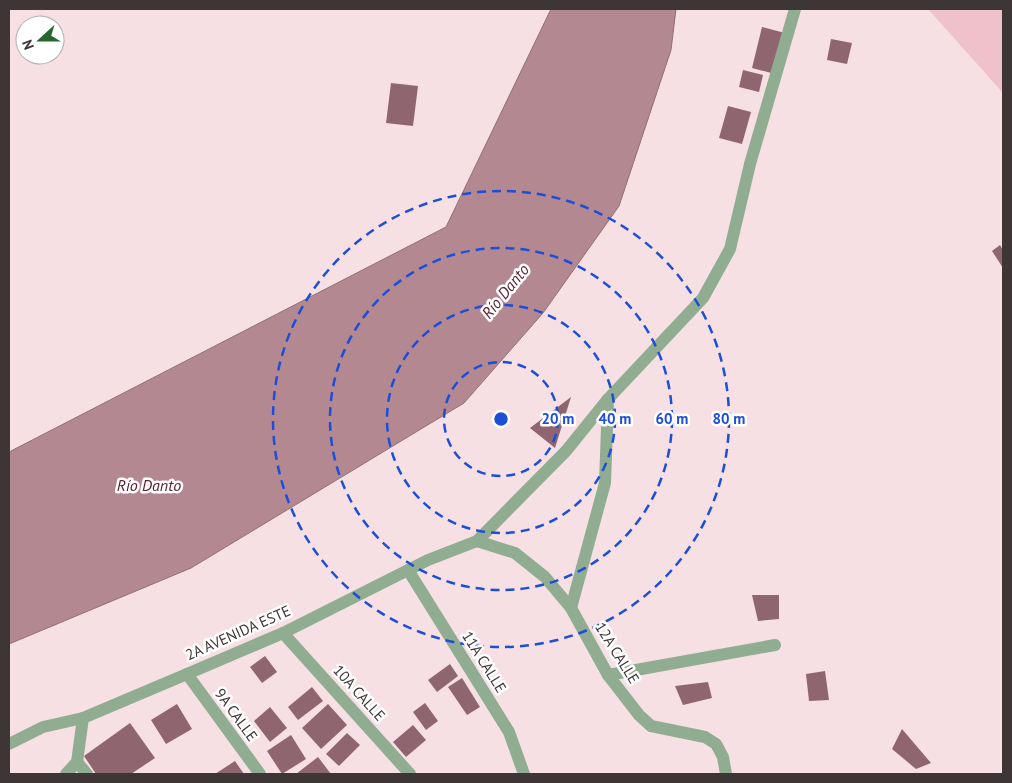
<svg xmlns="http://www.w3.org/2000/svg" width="1012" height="783" font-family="'PT Sans',sans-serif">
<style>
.green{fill:#efc2cb}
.water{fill:#b48891;stroke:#916f76}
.building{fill:#8f666f}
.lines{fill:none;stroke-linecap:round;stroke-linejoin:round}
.minor{stroke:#90ad91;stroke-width:12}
.ring{fill:none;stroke:#1d4ed8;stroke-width:2.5;stroke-dasharray:9 6}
.labels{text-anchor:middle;stroke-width:5;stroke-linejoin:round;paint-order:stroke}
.street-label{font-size:15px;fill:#3e3537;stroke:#fff}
.water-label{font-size:16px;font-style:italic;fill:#592131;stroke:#fff}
.centre{fill:#1d4ed8;stroke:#fff;stroke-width:2.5}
.ring-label{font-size:15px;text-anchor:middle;font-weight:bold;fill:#1d4ed8;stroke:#fff;stroke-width:5;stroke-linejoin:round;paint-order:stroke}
</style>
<rect width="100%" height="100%" fill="#f6e0e4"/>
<polygon class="green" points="928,9 1003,9 1003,93"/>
<polygon class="water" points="551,9 676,9 671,50 619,206 543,313 464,403 191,568 9,644 9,452 446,227"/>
<g class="building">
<polygon points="762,27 785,33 775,74 752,68"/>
<polygon points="831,39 852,43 847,64 827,60"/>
<polygon points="743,70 763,75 759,92 739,87"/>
<polygon points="391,83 418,86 413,126 386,123"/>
<polygon points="728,106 751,112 742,144 719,138"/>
<polygon points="1000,245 1003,250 1003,268 992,251"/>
<polygon points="571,397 555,448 530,428"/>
<polygon points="752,595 779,595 779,619 758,621"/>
<polygon points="265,656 277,672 262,683 250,667"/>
<polygon points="450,664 458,676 437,692 428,680"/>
<polygon points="825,671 829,700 809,701 806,674"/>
<polygon points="462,678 480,707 467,715 448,687"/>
<polygon points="708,682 712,698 683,705 675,686"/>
<polygon points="312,687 323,701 298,720 288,707"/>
<polygon points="425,703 438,721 426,730 413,712"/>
<polygon points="177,704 192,729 166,744 151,720"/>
<polygon points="328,704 347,725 321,749 302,728"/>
<polygon points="270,707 287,728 270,742 254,721"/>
<polygon points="130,723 155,758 131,774 96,774 84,756"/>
<polygon points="413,725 426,740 406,757 393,742"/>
<polygon points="902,729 931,763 916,769 892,749"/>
<polygon points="347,733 360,745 339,766 326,754"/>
<polygon points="291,735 306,759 282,774 267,751"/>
<polygon points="318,757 331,774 296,774"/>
<polygon points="235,761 244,774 215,774"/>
</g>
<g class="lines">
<g class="minor">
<polyline points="477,541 515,553 545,577 571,608 608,675 639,715 651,726 705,737 716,744 723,757 726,774"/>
<polyline points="408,570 509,732 524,774"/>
<polyline points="571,608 605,483 608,399"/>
<polyline points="283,633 410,774"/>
<polyline points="187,674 260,774"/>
<polyline points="608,675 775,645"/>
<polyline points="9,744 43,727 83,718 187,674 283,633 428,560 477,541 566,451 608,399 703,298 730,249 750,164 795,9"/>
<polyline points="77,762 87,774"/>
<polyline points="66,774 77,762 83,718"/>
</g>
</g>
<g class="ring">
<circle cx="501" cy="419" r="57"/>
<circle cx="501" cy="419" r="114"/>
<circle cx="501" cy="419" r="171"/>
<circle cx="501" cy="419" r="228"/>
</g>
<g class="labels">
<g class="street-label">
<text transform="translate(238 633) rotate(-24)" y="5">2A AVENIDA ESTE</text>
<text transform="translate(617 653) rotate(58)" y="5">12A CALLE</text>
<text transform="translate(484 662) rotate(58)" y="5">11A CALLE</text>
<text transform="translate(359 693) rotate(48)" y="5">10A CALLE</text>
<text transform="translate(236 715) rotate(54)" y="5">9A CALLE</text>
</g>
<g class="water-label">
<text transform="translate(505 291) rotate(-51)" y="6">Río Danto</text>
<text x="149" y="491">Río Danto</text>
</g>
</g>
<circle cx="501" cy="419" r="8" class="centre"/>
<g class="ring-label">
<text x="558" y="424">20 m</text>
<text x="615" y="424">40 m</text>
<text x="672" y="424">60 m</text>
<text x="729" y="424">80 m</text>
</g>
<rect width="1012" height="783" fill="none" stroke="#3e3537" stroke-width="20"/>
<g transform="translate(40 40) rotate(249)"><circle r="24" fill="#ffffff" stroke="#b2aeaf"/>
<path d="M0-4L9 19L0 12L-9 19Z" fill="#27652e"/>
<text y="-8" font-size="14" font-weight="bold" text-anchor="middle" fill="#3e3537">N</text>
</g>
</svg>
